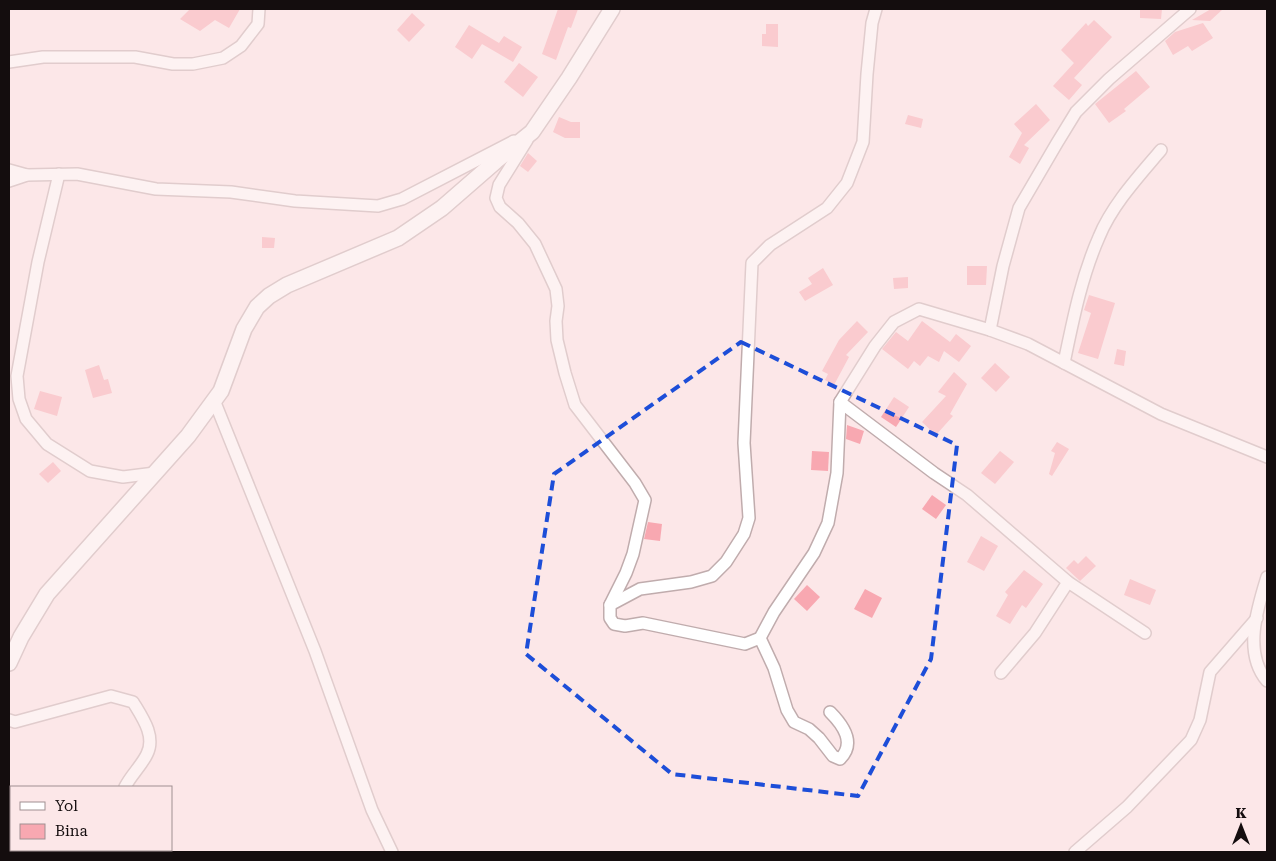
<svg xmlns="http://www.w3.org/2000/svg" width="1276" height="861" font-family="'Roboto Serif',serif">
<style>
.building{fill:#f8a8b1}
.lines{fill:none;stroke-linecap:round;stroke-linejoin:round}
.minor-casing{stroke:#c0acad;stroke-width:14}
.tertiary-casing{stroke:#c0acad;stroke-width:18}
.minor{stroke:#fff;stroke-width:11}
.tertiary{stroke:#fff;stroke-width:15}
.marked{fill:none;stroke:#1d4ed8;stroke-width:4;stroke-dasharray:10 6;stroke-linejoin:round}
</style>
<rect width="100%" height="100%" fill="#fce7e8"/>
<g class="building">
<polygon points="190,9 240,9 229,28 215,20 200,31 180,19"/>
<polygon points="558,9 578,9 571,28 568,27 556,60 542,54"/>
<polygon points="1140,9 1162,9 1161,19 1140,18"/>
<polygon points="1211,9 1223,9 1210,21 1192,20"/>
<polygon points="412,13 425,25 409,42 397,30"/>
<polygon points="1094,20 1112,37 1074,78 1082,85 1069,100 1053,86 1074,63 1061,50 1086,23 1088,26"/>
<polygon points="1203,23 1213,38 1192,51 1188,46 1173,55 1165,41 1175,32"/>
<polygon points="766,24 778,24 778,47 762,46 762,34 766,34"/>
<polygon points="469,25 499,43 504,36 522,47 513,62 482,44 472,59 455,47"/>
<polygon points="519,63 538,77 523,97 504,82"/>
<polygon points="1136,71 1150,87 1124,109 1126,111 1109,123 1095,104"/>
<polygon points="1036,104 1050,120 1024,145 1029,148 1020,164 1009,157 1022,133 1014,124"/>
<polygon points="908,115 923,119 921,128 905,124"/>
<polygon points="559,117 571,122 580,122 580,138 565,138 553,132"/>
<polygon points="528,153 537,161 528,172 520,166"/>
<polygon points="262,237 275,238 274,248 262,248"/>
<polygon points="967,266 987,266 986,285 967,285"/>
<polygon points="823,268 833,285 805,301 799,292 812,284 808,278"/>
<polygon points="908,277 908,288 894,289 893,278"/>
<polygon points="1089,295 1115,303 1098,359 1078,353 1091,313 1084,310"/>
<polygon points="857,321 868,332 846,355 849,357 834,385 825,380 828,374 822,371 839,340"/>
<polygon points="922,321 950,342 956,334 971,346 959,362 944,351 939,362 928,356 920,366 914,361 908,369 882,349 896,332 908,341"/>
<polygon points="1117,349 1126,351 1124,366 1114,364"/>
<polygon points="995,363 1010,377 996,392 981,378"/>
<polygon points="99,365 104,380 108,379 112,393 93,398 85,370"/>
<polygon points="954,372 967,384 950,414 953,416 936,435 922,422 946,396 938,392"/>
<polygon points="40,391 62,397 57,416 34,409"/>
<polygon points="894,397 909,407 896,427 881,417"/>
<polygon points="847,425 864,431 860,444 846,439"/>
<polygon points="1057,442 1069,449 1052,476 1049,474 1055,453 1051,451"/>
<polygon points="812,451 829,452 828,471 811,470"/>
<polygon points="1000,451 1014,462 995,484 981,473"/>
<polygon points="53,462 61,471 48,483 39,474"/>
<polygon points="932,495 946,505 936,519 922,509"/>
<polygon points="648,522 662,524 660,541 644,539"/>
<polygon points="981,536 998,546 984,571 967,562"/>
<polygon points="1086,556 1096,566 1080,581 1066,568 1074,560 1078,564"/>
<polygon points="1024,570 1043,584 1026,608 1022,605 1010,624 996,616 1008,595 1005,592"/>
<polygon points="1130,579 1156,590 1150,605 1124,595"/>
<polygon points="807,585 820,597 807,611 794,599"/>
<polygon points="865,589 882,598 872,618 854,609"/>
</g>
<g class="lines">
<defs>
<g id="minor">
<polyline points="9,62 43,57 135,57 173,64 193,64 223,58 241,46 258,24 259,9"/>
<polyline points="527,140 499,185 496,198 500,207 518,223 535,244 556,289 558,306 556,321 557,340 565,373 575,405 635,483 645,500 633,554 626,573 610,605 610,618 614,624 625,626 643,623 745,644 760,638 774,612 814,553 828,523 837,473 840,402 875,346 894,322 919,309 990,330 1028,344 1161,414 1267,457"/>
<polyline points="9,170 27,175"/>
<polyline points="59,174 38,262 17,376 19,399 26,419 47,444 90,471 123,477 155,473"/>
<polyline points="9,181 27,175 77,174 156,189 231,192 295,201 378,206 402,199 514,141"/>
<polyline points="990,330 1003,266 1019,208 1057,143 1076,112 1109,79 1190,9"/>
<path d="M1064 363C1073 320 1081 278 1099 237 1112 205 1139 176 1161 150"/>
<polyline points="214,400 315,651 372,810 392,852"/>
<polyline points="840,402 934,473 967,495 1068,582 1145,633"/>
<path d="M1267 577C1257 609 1243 653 1267 681"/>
<polyline points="610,605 640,589 691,582 712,576 726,562 744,534 749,518 744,443 752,263 770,245 827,208 847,183 863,142 867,74 872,23 876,9"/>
<path d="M760 638 774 668 787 710 794 722 809 729 819 738 833 756 840 759C856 743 843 725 830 712"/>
<polyline points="1001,673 1035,633 1068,582"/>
<path d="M9 720 15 722 111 696 133 702C142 717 156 736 147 754 142 765 131 775 125 787"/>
<polyline points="1075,852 1127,807 1191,740 1200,720 1210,672 1257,618"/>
</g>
<polyline id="tertiary" points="9,663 21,637 47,594 188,436 221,391 244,329 257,307 269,296 287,285 398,238 442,208 496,161 532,132 569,78 612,9"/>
</defs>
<use href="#minor" class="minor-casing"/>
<use href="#tertiary" class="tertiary-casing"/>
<use href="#minor" class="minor"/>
<use href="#tertiary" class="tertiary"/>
</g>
<path d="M0 0H1276V861H0ZM741 342 957 445 931 659 858 796 672 774 526 654 554 474Z" fill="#fce7e8" fill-opacity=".55" fill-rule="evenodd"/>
<path class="marked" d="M741 342 957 445 931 659 858 796 672 774 526 654 554 474Z"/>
<rect width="1276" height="861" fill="none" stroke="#140d0e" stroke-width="20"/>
<rect x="10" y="786" width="162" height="65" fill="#fce7e8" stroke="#9f9091"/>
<rect x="20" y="802" width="25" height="8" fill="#ffffff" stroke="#9f9091"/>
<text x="55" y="811" font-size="15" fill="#140d0e">Yol</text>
<rect x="20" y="824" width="25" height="15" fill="#f8a8b1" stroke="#9f9091"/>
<text x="55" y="836" font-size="15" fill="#140d0e">Bina</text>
<g transform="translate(1241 826)" stroke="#fce7e8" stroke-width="4" paint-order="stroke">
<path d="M0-4L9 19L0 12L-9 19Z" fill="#140d0e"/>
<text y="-8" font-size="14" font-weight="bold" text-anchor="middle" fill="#140d0e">K</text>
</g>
</svg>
